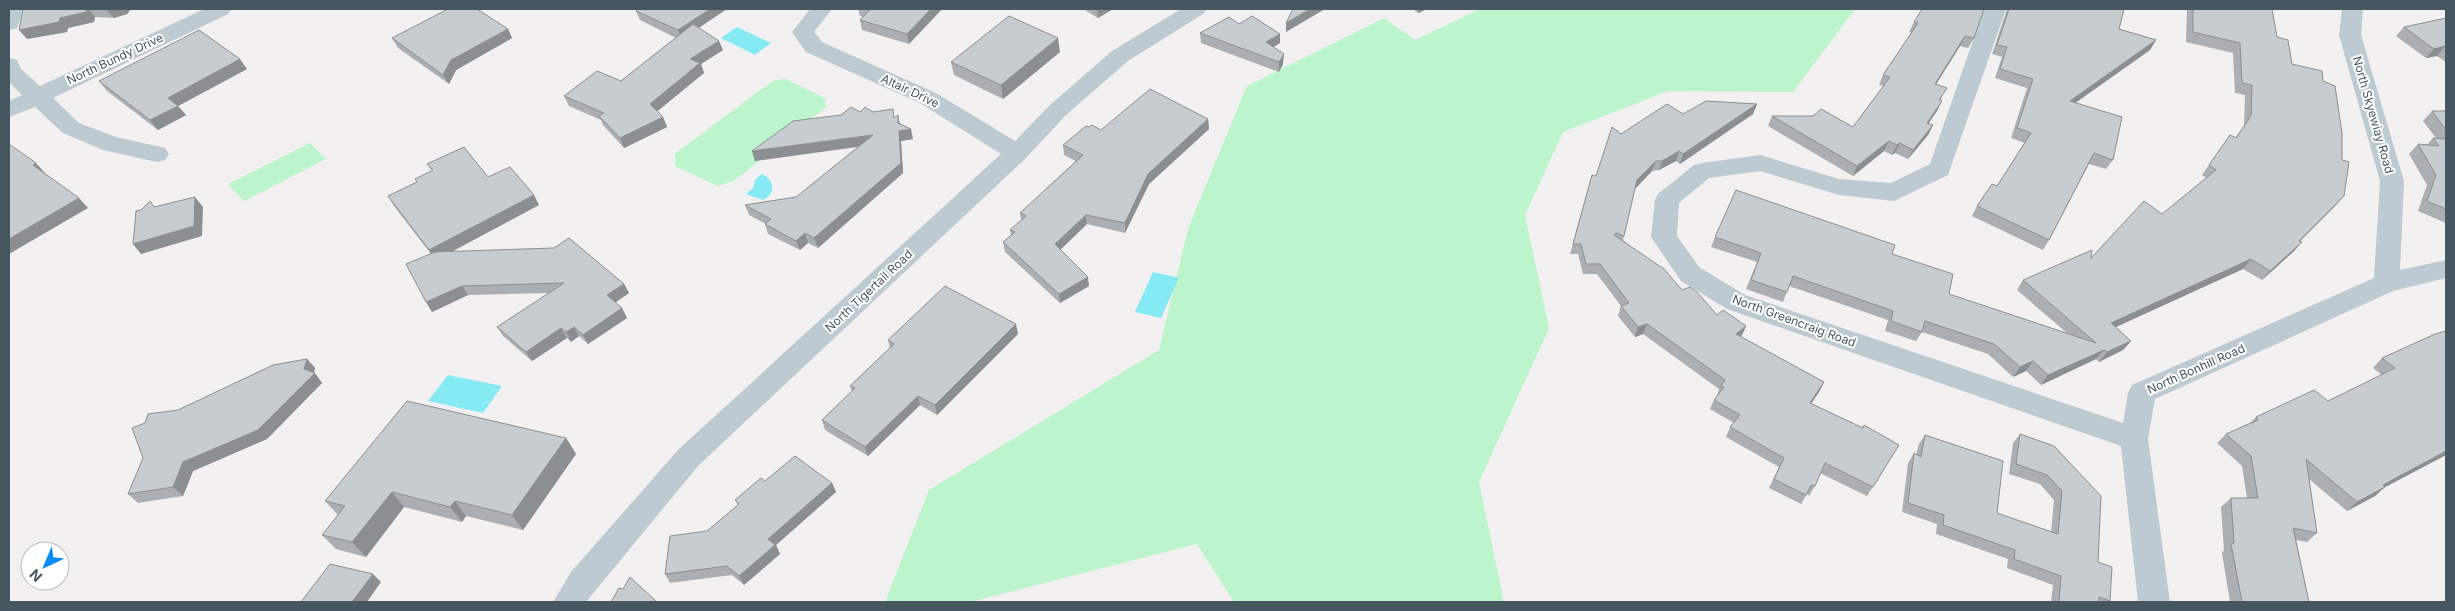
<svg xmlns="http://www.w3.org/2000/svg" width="2455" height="611" font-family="Inter,sans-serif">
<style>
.green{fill:#bcf4cb}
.water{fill:#85eaf4}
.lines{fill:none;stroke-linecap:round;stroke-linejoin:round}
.minor{fill:#bdcad1;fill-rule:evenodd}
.wall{fill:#abafb3}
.shaded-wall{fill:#8b8f92}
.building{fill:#c7ccd0;stroke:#8b8f92}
.labels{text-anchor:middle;stroke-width:4;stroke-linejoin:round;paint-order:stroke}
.street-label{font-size:12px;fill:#465760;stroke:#fff}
</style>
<rect width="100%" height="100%" fill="#f3f0f1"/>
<g class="green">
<polygon points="1480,9 1855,9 1793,92 1668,91 1563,132 1525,215 1549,328 1479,482 1504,602 1234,602 1197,544 970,602 885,602 929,490 1159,350 1189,226 1247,86 1384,18 1415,40"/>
<polygon points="786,79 825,98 826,107 734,181 717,186 675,166 675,154 774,80"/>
<polygon points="310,143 326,159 244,201 228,184"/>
</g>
<g class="water">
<polygon points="737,27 771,43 755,55 721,38"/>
<path d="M762 174C775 180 776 194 763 200L746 194 753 188 755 180Z"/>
<polygon points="1153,272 1179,278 1161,318 1135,312"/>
<polygon points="448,375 502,386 483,413 428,401"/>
</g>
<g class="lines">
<g class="minor">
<polygon points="9,9 24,9 17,28 9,30"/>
<polygon points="204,9 232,9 228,14 53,98 79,123 116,137 165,148 169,154 165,160 157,162 103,150 63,133 35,107 9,117 9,101 22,95 9,82 9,58 17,60 21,69 40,86"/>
<polygon points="810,9 832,9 814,32 822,42 936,93 1015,141 1050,105 1112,51 1181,9 1207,9 1203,14 1128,61 1066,115 1025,159 698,466 586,602 553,602 571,572 678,450 1001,154 920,103 806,52 792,32"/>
<polygon points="1984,9 2006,9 1948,175 1894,201 1839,195 1760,171 1709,178 1679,203 1677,236 1699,267 1745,295 2123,423 2128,393 2132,385 2374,278 2380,181 2339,35 2342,9 2363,9 2361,35 2404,181 2400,270 2446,260 2446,278 2393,291 2155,399 2148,439 2170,602 2138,602 2121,446 1727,309 1681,281 1655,243 1651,237 1655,200 1658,194 1694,165 1702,163 1760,155 1839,179 1891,183 1930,164"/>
</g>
</g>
<g class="wall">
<polygon points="23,9 147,9 146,10 131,9 127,14 114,18 95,17 94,22 68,28 67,32 27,39"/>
<polygon points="858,9 942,9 909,44 862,30 860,20 863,17 860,16"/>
<polygon points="1083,9 1113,9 1098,18"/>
<polygon points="1413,9 1427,9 1418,13"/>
<polygon points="2007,9 2124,9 2119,29 2156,40 2150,50 2075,103 2113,160 2106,169 2089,164 2049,240 2043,250 1972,216 1977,206 1997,186 2025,143 2011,138 2027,88 1995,78 2002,57 1992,54"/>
<polygon points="2187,9 2272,9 2277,37 2292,64 2323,81 2342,160 2344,196 2335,206 2300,241 2302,242 2293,252 2262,280 2243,269 2115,327 2131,341 2123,350 2099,362 2096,359 2041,385 2026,371 2013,377 1988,354 1922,332 1916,341 1885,331 1888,320 1789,286 1783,302 1746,289 1757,262 1711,247 1715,237 1892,254 1949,294 2067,333 2017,290 2023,280 2091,258 2162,214 2206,178 2202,175 2223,145 2235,138 2244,126 2245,95 2235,93 2233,53 2186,42"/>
<polygon points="636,11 699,28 723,50 701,64 704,73 657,111 663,117 667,127 624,148 603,125 601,120 569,106 564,96 621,81 676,38 640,20"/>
<polygon points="2446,18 2446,62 2437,56 2426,58 2396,36 2404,27"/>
<polygon points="1914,22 1974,38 1968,48 1960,46 1936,84 1942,98 1940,100 1937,111 1929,123 1933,125 1928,135 1908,159 1895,153 1892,155 1884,151 1853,176 1768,126 1772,116 1853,127 1883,86 1879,85 1883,75 1912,33 1909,32"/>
<polygon points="1239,24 1280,34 1280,43 1273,47 1283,64 1279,72 1201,43 1200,33"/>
<polygon points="508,29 512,38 456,70 449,84 398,48 392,38"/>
<polygon points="1060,52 1003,99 954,75 951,62"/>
<polygon points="247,69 178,106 186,115 158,130 107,91 99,81"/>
<polygon points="1757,104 1753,114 1680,164 1676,161 1659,170 1652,171 1635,189 1623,240 1682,290 1717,315 1746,326 1742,335 1740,337 1824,382 1819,392 1811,404 1899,445 1867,496 1820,473 1815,486 1809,496 1807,494 1801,504 1769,488 1779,467 1726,437 1730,427 1734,423 1710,409 1714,400 1718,396 1717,395 1719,389 1643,334 1635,337 1618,316 1621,306 1597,274 1583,274 1578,254 1570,254 1592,175 1596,176 1621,134"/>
<polygon points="2432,111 2446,111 2446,223 2418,211 2427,185 2409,154 2418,144 2427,145 2433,138 2436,138 2423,121"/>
<polygon points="860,112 873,112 895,117 913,139 901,141 903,173 818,248 808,243 800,250 768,234 765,224 766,224 749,215 745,205 796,197 858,147 755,161 752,151 841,115"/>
<polygon points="1208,119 1209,129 1149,184 1125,233 1087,224 1060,250 1089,286 1060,303 1005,252 1003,242 1011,235 1010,230 1021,220 1020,213 1076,161 1064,155 1063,145 1101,130"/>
<polygon points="427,164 488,177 539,205 451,252 624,284 629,293 615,302 622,308 627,318 588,344 579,336 571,342 567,338 532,361 503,336 497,327 549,293 468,295 432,312 431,254 394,206 388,196 417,182 432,171"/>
<polygon points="2446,331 2446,455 2385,487 2375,496 2347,511 2309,479 2317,533 2307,542 2296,540 2309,602 2230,602 2222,553 2224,550 2221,507 2231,498 2247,498 2242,466 2217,443 2226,434 2250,423 2256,417 2328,401 2382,375 2373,368 2382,358"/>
<polygon points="1018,334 937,415 920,405 868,456 825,430 822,420 852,391 850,386 890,348 888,340"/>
<polygon points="307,359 315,368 314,373 322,383 267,439 193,471 183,496 138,503 128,494 178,410"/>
<polygon points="2020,434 2054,446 2098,562 2110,601 2109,602 2051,602 2053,585 2007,568 2008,559 1936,534 1937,524 1902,512 1908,463 1914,453 1916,455 1919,444 1925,435 1997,513 2051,532 2054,500 2040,484 2009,474 2013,443"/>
<polygon points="566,438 576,454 523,530 466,516 462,522 404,507 366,557 336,549 322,535 338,515 325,501"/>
<polygon points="765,481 832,483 836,492 776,545 780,554 744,585 732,575 670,583 665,574 707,531 738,505 735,500"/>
</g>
<g class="shaded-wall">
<polygon points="87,9 89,9 95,17 94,22 68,28 67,32 27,39 19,30 60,18"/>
<polygon points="106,9 131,9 127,14 114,18"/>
<polygon points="710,9 727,9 681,40 678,30"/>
<polygon points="931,9 942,9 909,44 907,34"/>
<polygon points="1097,9 1113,9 1098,18"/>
<polygon points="1310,9 1325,9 1286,32 1286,23"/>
<polygon points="1419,9 1427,9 1418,13"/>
<polygon points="508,29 512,38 456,70 449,84 443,75 451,60"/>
<polygon points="1280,34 1280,43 1266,52 1266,42"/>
<polygon points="1965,36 1960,46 1930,94 1935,84"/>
<polygon points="1058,38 1060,52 1003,99 1001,85"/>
<polygon points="2156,40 2150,50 2064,111 2070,101"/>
<polygon points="719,41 723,50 701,64 704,73 654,114 650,104 690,59"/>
<polygon points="2445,46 2437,56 2426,58 2434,49"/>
<polygon points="1284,54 1283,64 1279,72 1279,62"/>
<polygon points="240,59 247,69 178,106 186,115 158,130 150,120 168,98"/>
<polygon points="1942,101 1937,111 1922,132 1927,123"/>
<polygon points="1757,104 1753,114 1680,164 1683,154"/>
<polygon points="898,115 900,125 911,129 913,139 901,141 903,173 818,248 814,238 898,123"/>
<polygon points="663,117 667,127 624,148 620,138"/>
<polygon points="1208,119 1209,129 1149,184 1125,233 1125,223 1148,174"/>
<polygon points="1933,125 1928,135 1908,159 1913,150"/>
<polygon points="873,135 876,144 755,161 752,151"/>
<polygon points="1889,141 1884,151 1853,176 1857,166"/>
<polygon points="1900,143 1895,153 1892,155 1897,145"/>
<polygon points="1679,151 1676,161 1659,170 1662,161"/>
<polygon points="1656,161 1652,171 1634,190 1637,180"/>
<polygon points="36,163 45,173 42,175 33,165"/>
<polygon points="534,195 539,205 436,260 429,250"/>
<polygon points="2344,196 2335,206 2291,250 2299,241"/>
<polygon points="195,197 203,207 202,236 141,254 133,244"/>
<polygon points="79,198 88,208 9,254 9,239"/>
<polygon points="1086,215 1087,224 1056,254 1055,244"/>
<polygon points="805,233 808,243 800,250 796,241"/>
<polygon points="2302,242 2293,252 2262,280 2270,271"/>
<polygon points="2251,259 2243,269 2103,333 2111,323"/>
<polygon points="1088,277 1089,286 1060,303 1059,294"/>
<polygon points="624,284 629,293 612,305 607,295"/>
<polygon points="462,286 468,295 432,312 426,302"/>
<polygon points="622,308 627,318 588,344 583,335"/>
<polygon points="1016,324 1018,334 937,415 935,405"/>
<polygon points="1647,324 1643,334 1635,337 1638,327"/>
<polygon points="1746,326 1742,335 1732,344 1736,334"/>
<polygon points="574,327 579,336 571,342 566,332"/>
<polygon points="561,328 567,338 532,361 526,352"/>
<polygon points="2131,341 2123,350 2099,362 2107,352"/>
<polygon points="2104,350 2096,359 2041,385 2048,375"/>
<polygon points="307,359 315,368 313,375 315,373 322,383 267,439 193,471 183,496 173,487 183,462 304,369"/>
<polygon points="2033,361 2026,371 2013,377 2020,367"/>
<polygon points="1824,382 1819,392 1805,412 1810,403"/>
<polygon points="918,396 920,405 868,456 865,447"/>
<polygon points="566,438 576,454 523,530 512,515"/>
<polygon points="2446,451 2446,455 2372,494 2385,487 2375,496 2347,511 2357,502 2383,485"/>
<polygon points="832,483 836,492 776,545 780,554 744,585 739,576 768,539"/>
<polygon points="392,492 404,507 366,557 352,542"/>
<polygon points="455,501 466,516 462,522 450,507"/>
<polygon points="373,574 381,582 367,602 352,602"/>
</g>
<g class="building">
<polygon points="23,9 87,9 86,12 60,18 59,22 19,30"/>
<polygon points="448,9 477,9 508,29 451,60 443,75 392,38"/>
<polygon points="639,9 710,9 678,30 636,11"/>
<polygon points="865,9 931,9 907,34 860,20 870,10"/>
<polygon points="1293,9 1310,9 1286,23"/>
<polygon points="1922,9 1984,9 1974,38 1965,36 1935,84 1947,88 1939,100 1942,101 1927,123 1933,125 1913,150 1900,143 1897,145 1889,141 1857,166 1772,116 1813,116 1821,109 1853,127 1890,77 1883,75 1918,23 1914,22"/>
<polygon points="2009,9 2124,9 2119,29 2156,40 2070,101 2122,117 2113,160 2094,153 2049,240 1977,206 1992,184 1997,186 2031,133 2017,128 2033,79 2000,69 2007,47 1997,45"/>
<polygon points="2193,9 2272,9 2277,37 2288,40 2292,64 2322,71 2323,81 2335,86 2342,133 2342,160 2349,162 2344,196 2299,241 2302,242 2270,271 2251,259 2111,323 2131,341 2107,352 2104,350 2048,375 2033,361 2020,367 1994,344 1925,321 1922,332 1891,321 1893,311 1793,276 1787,292 1751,280 1761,253 1715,237 1736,190 1895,245 1892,254 1953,274 1949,294 2096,343 2023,280 2092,250 2091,258 2144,201 2162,214 2216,170 2209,165 2230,135 2236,138 2251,116 2252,85 2242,83 2240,43 2193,32"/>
<polygon points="1009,16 1058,38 1001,85 951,62"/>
<polygon points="1252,16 1280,34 1266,42 1284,54 1279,62 1200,33 1229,17 1239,24"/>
<polygon points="2446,18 2446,47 2445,46 2434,49 2404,27"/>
<polygon points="693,24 719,41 690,59 700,63 650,104 663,117 620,138 599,116 604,113 564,96 597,71 621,81"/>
<polygon points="199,30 240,59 168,98 178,106 150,120 99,81"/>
<polygon points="1150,89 1208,119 1148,174 1125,223 1086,215 1055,244 1088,277 1059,294 1003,242 1015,232 1010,230 1026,216 1020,213 1083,155 1063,145 1086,126 1089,127 1092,125 1101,130"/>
<polygon points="1706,101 1757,104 1683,154 1679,151 1662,161 1656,161 1637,180 1624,236 1616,233 1614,235 1664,269 1682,290 1690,287 1697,292 1717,315 1723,310 1746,326 1736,334 1824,382 1810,403 1863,428 1864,425 1899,445 1873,487 1825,463 1815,486 1811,485 1806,495 1774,479 1784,458 1730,427 1740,415 1714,400 1724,387 1721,386 1725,380 1647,324 1638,327 1621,306 1629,303 1600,264 1586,264 1581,244 1573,244 1592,175 1596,176 1612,127 1621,134 1667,104 1683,114"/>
<polygon points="851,107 860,112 865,107 873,112 893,109 894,118 898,115 898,123 911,129 899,131 901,163 814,238 805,233 796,241 765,224 771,219 745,205 796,197 873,135 752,151 793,121 841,115"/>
<polygon points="2432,111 2446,111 2446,130"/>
<polygon points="2433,138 2446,139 2446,209 2427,201 2436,175 2418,144 2439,146"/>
<polygon points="9,144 36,163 33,165 79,198 9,239"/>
<polygon points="464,147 488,177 510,167 534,195 429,250 388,196 417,182 415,179 433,170 427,164"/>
<polygon points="195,197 194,226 133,244 136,211 141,210 150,201 154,207"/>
<polygon points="569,238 624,284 607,295 622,308 583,335 574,327 566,332 561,328 526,352 497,327 564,283 462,286 426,302 406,264 435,252 554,248"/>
<polygon points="945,286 1016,324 935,405 918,396 865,447 822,420 855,388 850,386 894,344 888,340"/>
<polygon points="2446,331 2446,451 2383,485 2385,487 2357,502 2306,459 2317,533 2293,528 2309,602 2242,602 2231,544 2234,543 2231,498 2258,498 2251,456 2226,434 2258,420 2256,417 2314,390 2328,401 2395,368 2382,358 2435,334"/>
<polygon points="307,359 304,369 315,373 258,430 183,462 173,487 128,494 143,458 132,428 145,423 148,414 178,410 273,365"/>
<polygon points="407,401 566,438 512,515 455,501 450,507 392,492 352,542 322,535 345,506 325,501"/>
<polygon points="2020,434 2054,446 2101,496 2098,562 2112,567 2110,601 2099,597 2099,602 2059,602 2061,576 2014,559 2015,550 1943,525 1944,515 1908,503 1914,453 1921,457 1925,435 2003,461 1997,513 2058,534 2062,491 2047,475 2016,464"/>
<polygon points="795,456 832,483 768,539 775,545 739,576 727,566 665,574 670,536 707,531 739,504 735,500 761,478 765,481"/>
<polygon points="330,564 373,574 352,602 301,602"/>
<polygon points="630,577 657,602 611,602 619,588 623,589"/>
</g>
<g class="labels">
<g class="street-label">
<text transform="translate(115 59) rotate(-25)" y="4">North Bundy Drive</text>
<text transform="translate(910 91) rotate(25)" y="4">Altair Drive</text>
<text transform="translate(2373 115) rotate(74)" y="4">North Skyewiay Road</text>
<text transform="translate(869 291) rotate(-43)" y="4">North Tigertail Road</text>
<text transform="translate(1794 321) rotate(20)" y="4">North Greencraig Road</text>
<text transform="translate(2196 369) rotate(-24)" y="4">North Bonhill Road</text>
</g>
</g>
<rect width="2455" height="611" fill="none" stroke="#465760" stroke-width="20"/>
<g transform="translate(45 566) rotate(224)"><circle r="24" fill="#ffffff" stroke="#b5bcbf"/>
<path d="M0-4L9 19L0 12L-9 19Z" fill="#098bf5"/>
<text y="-8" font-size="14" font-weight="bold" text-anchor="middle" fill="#465760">N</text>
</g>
</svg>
